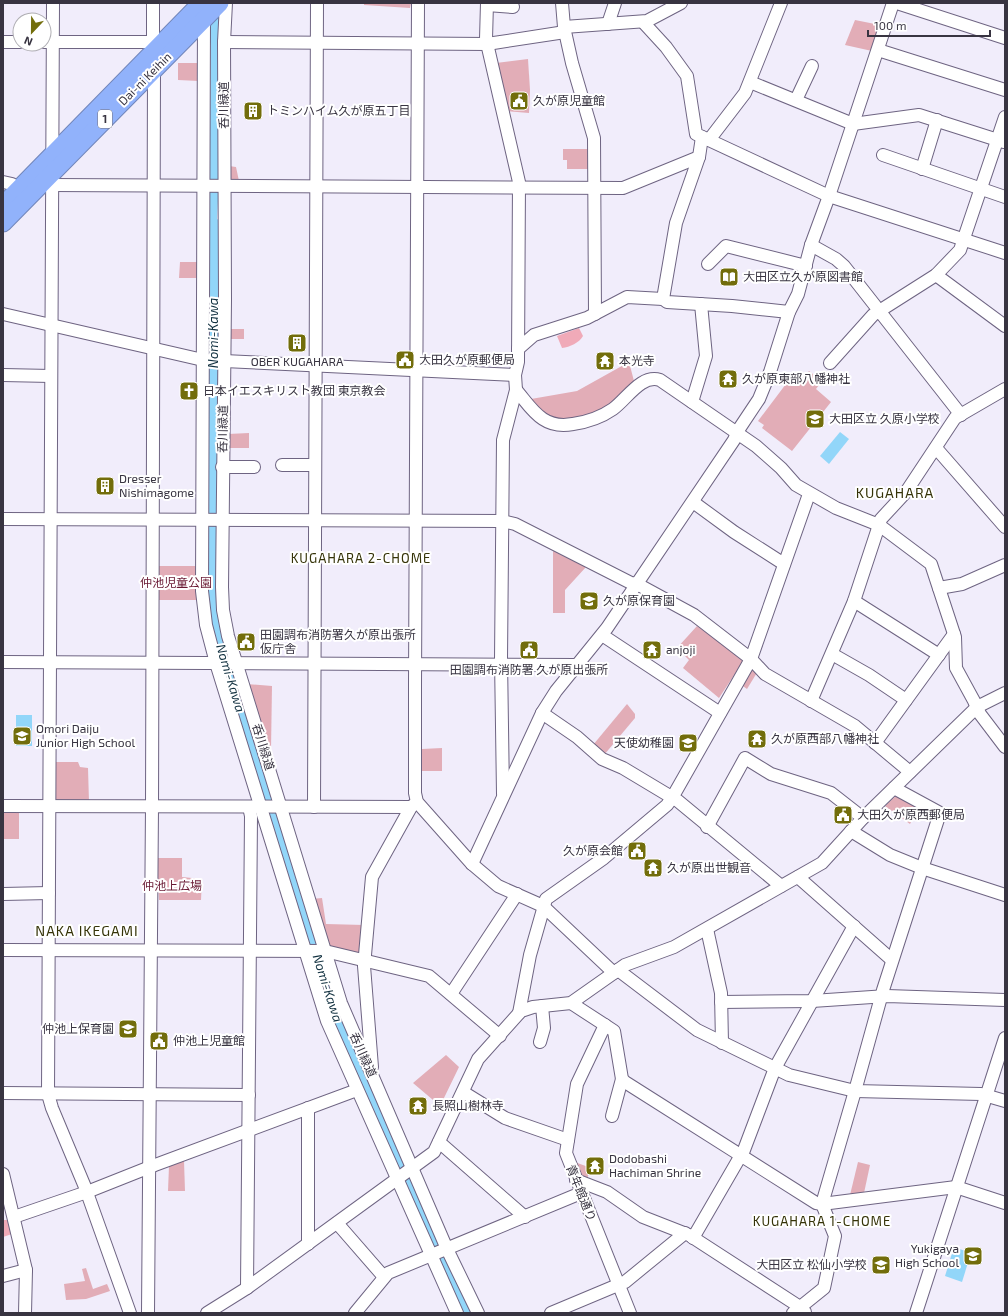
<svg xmlns="http://www.w3.org/2000/svg" width="1008" height="1316" font-family="'Exo 2','Noto Sans JP',sans-serif">
<style>
.green{fill:#e2adb7}
.forest{fill:#f0aab8}
.water{fill:#92d6f9}
.lines{fill:none;stroke-linecap:round;stroke-linejoin:round}
.minor-casing{stroke:#6e6482;stroke-width:14}
.highway-casing{stroke:#7286ba;stroke-width:19}
.minor{stroke:#fff;stroke-width:12}
.highway{stroke:#91b2fb;stroke-width:17}
.labels{text-anchor:middle;stroke-width:4;stroke-linejoin:round;paint-order:stroke}
.shield{fill:#fff;stroke:#74717a;stroke-width:1}
.shield-label{font-size:11px;font-weight:bold;fill:#383441}
.street-label{font-size:12px;fill:#383441;stroke:#fff}
.poi-label{font-size:12px;fill:#383441;stroke:#fff;text-anchor:start}
.park-label{font-size:12px;fill:#691933;stroke:#fff}
.water-label{font-size:13px;font-style:italic;fill:#123140;stroke:#fff}
.neighbourhood-label{font-size:13px;letter-spacing:1px;fill:#353308;stroke:#fff}
.quarter-label{font-size:14px;letter-spacing:1px;fill:#353308;stroke:#fff}
</style>
<rect width="100%" height="100%" fill="#f1edfb"/>
<g class="green">
<polygon points="364,3 411,3 410,8 364,5"/>
<polygon points="855,20 880,25 872,51 845,45"/>
<polygon points="528,59 530,90 529,113 505,111 496,63"/>
<polygon points="178,63 199,63 199,81 178,80"/>
<polygon points="563,149 589,149 589,169 567,169 567,160 563,160"/>
<polygon points="229,166 236,167 239,181 229,181"/>
<polygon points="180,262 199,262 200,278 179,278"/>
<polygon points="228,329 244,329 244,339 229,339"/>
<polygon points="629,362 634,381 609,407 589,418 561,421 545,414 531,399 577,391"/>
<polygon points="809,371 822,381 816,389 831,402 792,451 762,428 764,425 758,421 795,372 803,378"/>
<polygon points="249,433 249,448 228,448 228,434"/>
<polygon points="553,551 586,567 565,590 565,613 553,613"/>
<polygon points="155,566 198,566 198,600 154,600"/>
<polygon points="697,626 744,660 719,698 683,668 689,660 677,648"/>
<polygon points="750,666 758,671 747,689 740,684"/>
<polygon points="246,684 272,686 271,749 266,749"/>
<polygon points="627,704 635,714 635,718 604,755 593,745"/>
<polygon points="442,748 442,771 422,771 422,749"/>
<polygon points="54,762 78,762 80,767 88,768 89,802 55,802"/>
<polygon points="898,794 919,805 910,824 885,806"/>
<rect x="3" y="810" width="16" height="29"/>
<polygon points="157,858 182,858 182,877 202,879 201,900 159,900"/>
<polygon points="322,898 326,924 364,925 361,955 325,946 311,899"/>
<polygon points="446,1055 459,1067 443,1100 449,1104 446,1111 413,1083"/>
<polygon points="184,1161 185,1191 168,1191 169,1166"/>
<polygon points="572,1161 591,1168 587,1179 578,1176"/>
<polygon points="858,1162 870,1165 864,1193 850,1195"/>
<polygon points="86,1268 93,1289 107,1284 110,1291 86,1299 66,1300 64,1284 85,1281 82,1269"/>
</g>
<g class="forest">
<path d="M579 328 583 336C579 343 570 347 562 348L557 336Z"/>
<polygon points="3,1220 8,1220 12,1234 3,1237"/>
</g>
<g class="water">
<polygon points="209,3 221,3 219,45 218,183 221,200 218,201 217,219 220,221 218,313 220,314 220,609 324,951 477,1313 461,1313 332,1021 208,623 206,468 210,287 208,287 211,45 208,37"/>
<polygon points="840,432 849,439 829,464 820,456"/>
<rect x="16" y="715" width="16" height="31"/>
<polygon points="954,1247 971,1253 962,1282 945,1276"/>
</g>
<g class="lines">
<defs>
<g id="minor">
<polyline points="53,3 48,1094 52,1108 85,1187 130,1313"/>
<polyline points="226,3 224,42 225,300 222,587 223,610 228,636 341,1003 447,1249 478,1313"/>
<polyline points="418,3 415,685 415,793 417,802 472,864 498,886 543,906 614,973"/>
<polyline points="487,3 486,39 519,182 518,362 515,375 516,390 503,440 501,659 503,794"/>
<polyline points="562,3 564,27 572,63 594,138 595,314"/>
<polyline points="897,3 1005,38"/>
<polyline points="487,5 513,7"/>
<polyline points="204,18 202,591 206,625 216,663 327,1021 457,1313"/>
<polyline points="643,22 666,47 687,76 696,134 829,196 1005,253"/>
<polyline points="608,24 615,3"/>
<polyline points="564,27 647,21 681,3"/>
<polyline points="3,42 20,42"/>
<polyline points="44,42 153,42 157,47"/>
<polyline points="153,42 153,3"/>
<polyline points="224,42 487,44 565,32"/>
<polyline points="878,50 1005,90"/>
<polyline points="750,82 853,124 919,115 1004,142"/>
<polyline points="796,100 812,66"/>
<polyline points="709,140 745,93 781,3"/>
<polyline points="883,155 1005,197"/>
<polyline points="922,169 937,120"/>
<polyline points="3,182 12,184 17,190"/>
<polyline points="51,185 623,188 699,157"/>
<polyline points="811,245 836,259 844,266 961,415"/>
<polyline points="708,264 726,246 806,266"/>
<polyline points="936,275 1005,326"/>
<polyline points="663,299 676,223 699,157 702,137"/>
<polyline points="3,314 203,360 515,375"/>
<polyline points="518,349 534,335 587,318 627,297 663,299 667,302 732,306 789,312"/>
<polyline points="830,363 873,315 936,275 960,250 1005,117"/>
<polyline points="3,375 51,376"/>
<path d="M516 390C524 399 532 412 543 419 552 425 562 426 573 424 587 422 600 418 613 409 627 399 641 374 660 380L756 446 781 468 796 485 836 508 879 525 931 564 955 637 956 668 974 701 980 714 1005 747"/>
<polyline points="692,402 706,356 701,304"/>
<polyline points="936,448 1005,527"/>
<polyline points="282,465 315,465"/>
<polyline points="222,467 254,467"/>
<polyline points="693,502 734,532 784,564"/>
<polyline points="3,519 502,521 515,524 631,583 637,584 694,615 751,659 765,674 855,726 910,772"/>
<polyline points="939,588 962,584 1005,565"/>
<polyline points="854,601 939,655"/>
<polyline points="602,635 720,713"/>
<polyline points="832,654 869,675 906,700"/>
<polyline points="3,662 576,665"/>
<polyline points="811,701 854,601 881,519 906,492 955,418 1005,389"/>
<polyline points="542,713 577,737 602,759 623,768 678,801 781,886"/>
<polyline points="875,743 954,634"/>
<polyline points="3,806 411,807 417,802"/>
<polyline points="314,807 317,3"/>
<polyline points="707,827 745,758 771,774 831,793 863,818"/>
<polyline points="851,831 890,855 922,868 1005,895"/>
<polyline points="472,864 542,713 556,691 607,628 734,440 739,429 759,399 770,372 789,312 798,294 811,245 829,196 893,3"/>
<polyline points="798,877 892,960"/>
<polyline points="3,894 49,893"/>
<polyline points="707,929 721,993 722,1043"/>
<polyline points="3,950 325,951 429,976 500,1036"/>
<polyline points="618,970 697,1030 789,1075 855,1091 981,1094 1005,1101"/>
<polyline points="451,994 517,894"/>
<polyline points="721,1002 812,1001 887,996 1005,1000"/>
<polyline points="571,1003 614,1031 622,1079 625,1082 816,1203 822,1204 956,1187 1005,1203"/>
<polyline points="519,1013 530,955 546,899 604,858 667,805 672,798 751,659 809,494"/>
<polyline points="605,1025 577,1084 566,1153 630,1313"/>
<polyline points="540,1042 544,1028 542,1006"/>
<polyline points="372,1067 364,966 372,877 411,807"/>
<polyline points="463,1092 505,1118 568,1140"/>
<polyline points="3,1093 249,1095"/>
<polyline points="612,1116 622,1079"/>
<polyline points="439,1142 525,1217"/>
<polyline points="3,1174 26,1270 25,1313"/>
<polyline points="576,1180 607,1192 643,1217 689,1235 800,1307 805,1312"/>
<polyline points="14,1217 87,1192 155,1165 357,1090"/>
<polyline points="337,1223 384,1277"/>
<polyline points="693,1238 744,1150 775,1068 854,926"/>
<polyline points="308,1244 308,1108"/>
<polyline points="3,1276 26,1270"/>
<polyline points="247,1288 251,816 249,807"/>
<polyline points="148,1313 152,807 154,69"/>
<polyline points="207,1313 247,1288 434,1152 478,1059 521,1011 533,1007 571,1003 625,965 674,947 822,863 863,818 977,707 1005,693"/>
<polyline points="355,1313 388,1273 581,1193"/>
<polyline points="551,1313 625,1282 685,1233"/>
<polyline points="793,1313 824,1288 835,1236 822,1204 855,1091 883,990 940,813 894,788"/>
<polyline points="916,1313 1005,1038"/>
</g>
<g id="highway">
<polyline points="3,205 201,3"/>
<polyline points="3,223 220,3"/>
</g>
</defs>
<use href="#minor" class="minor-casing"/>
<use href="#highway" class="highway-casing"/>
<use href="#minor" class="minor"/>
<use href="#highway" class="highway"/>
</g>
<defs>
<symbol id="civic-square" viewBox="-11 -11 22 22"><rect x="-9" y="-9" width="18" height="18" rx="4" fill="#726d0b" stroke="#fff"/><path d="M-.6-6.5H3V-4.5H.6V-3L4-1V1h2V6H-6V1h2V-1L-.6-3ZM-1.2 2.5V6h2.4V2.5Z" fill="#fff"/></symbol>
<symbol id="building-square" viewBox="-11 -11 22 22"><rect x="-9" y="-9" width="18" height="18" rx="4" fill="#726d0b" stroke="#fff"/><path d="M-4-6H4V6H1V3H-1V6H-4ZM-2.5-4.3h1.7v1.8h-1.7ZM.8-4.3h1.7v1.8H.8ZM-2.5-1h1.7V.8h-1.7ZM.8-1h1.7V.8H.8Z" fill="#fff"/></symbol>
<symbol id="library-square" viewBox="-11 -11 22 22"><rect x="-9" y="-9" width="18" height="18" rx="4" fill="#726d0b" stroke="#fff"/><path d="M-6-4Q-3-5.5-.7-3.5V5Q-3 3-6 4ZM6-4Q3-5.5 .7-3.5V5Q3 3 6 4Z" fill="#fff"/></symbol>
<symbol id="temple-square" viewBox="-11 -11 22 22"><rect x="-9" y="-9" width="18" height="18" rx="4" fill="#726d0b" stroke="#fff"/><path d="M0-6L5-2H3V0L6.5 2.5H4V6H1.5V3h-3V6H-4V2.5H-6.5L-3 0V-2H-5Z" fill="#fff"/></symbol>
<symbol id="church-square" viewBox="-11 -11 22 22"><rect x="-9" y="-9" width="18" height="18" rx="4" fill="#726d0b" stroke="#fff"/><path d="M-1.2-6h2.4v3.5h3.3v2.4h-3.3V6h-2.4V-.1h-3.3v-2.4h3.3Z" fill="#fff"/></symbol>
<symbol id="school-square" viewBox="-11 -11 22 22"><rect x="-9" y="-9" width="18" height="18" rx="4" fill="#726d0b" stroke="#fff"/><path d="M0-5L7-2L0 1L-7-2ZM-4 1L0 2.5L4 1V4Q0 6-4 4Z" fill="#fff"/></symbol>
</defs>
<g fill-rule="evenodd">
<use href="#civic-square" x="508" y="90" width="22" height="22"/>
<use href="#building-square" x="242" y="100" width="22" height="22"/>
<use href="#library-square" x="718" y="266" width="22" height="22"/>
<use href="#building-square" x="286" y="332" width="22" height="22"/>
<use href="#civic-square" x="394" y="349" width="22" height="22"/>
<use href="#temple-square" x="594" y="350" width="22" height="22"/>
<use href="#temple-square" x="717" y="368" width="22" height="22"/>
<use href="#church-square" x="178" y="380" width="22" height="22"/>
<use href="#school-square" x="804" y="408" width="22" height="22"/>
<use href="#building-square" x="94" y="475" width="22" height="22"/>
<use href="#school-square" x="578" y="590" width="22" height="22"/>
<use href="#civic-square" x="235" y="631" width="22" height="22"/>
<use href="#civic-square" x="518" y="639" width="22" height="22"/>
<use href="#temple-square" x="641" y="639" width="22" height="22"/>
<use href="#school-square" x="11" y="725" width="22" height="22"/>
<use href="#temple-square" x="746" y="728" width="22" height="22"/>
<use href="#school-square" x="677" y="732" width="22" height="22"/>
<use href="#civic-square" x="832" y="804" width="22" height="22"/>
<use href="#civic-square" x="626" y="840" width="22" height="22"/>
<use href="#temple-square" x="642" y="857" width="22" height="22"/>
<use href="#school-square" x="117" y="1018" width="22" height="22"/>
<use href="#civic-square" x="148" y="1030" width="22" height="22"/>
<use href="#temple-square" x="407" y="1095" width="22" height="22"/>
<use href="#temple-square" x="584" y="1155" width="22" height="22"/>
<use href="#school-square" x="962" y="1245" width="22" height="22"/>
<use href="#school-square" x="870" y="1254" width="22" height="22"/>
</g>
<g class="labels">
<rect class="shield" x="98" y="110" width="14" height="18" rx="3"/>
<g class="shield-label">
<text x="105" y="123">1</text>
</g>
<g class="street-label">
<text transform="translate(145 79) rotate(-45)" y="4">Dai-ni Keihin</text>
<text transform="translate(224 105) rotate(-90)" y="4">呑川緑道</text>
<text transform="translate(223 429) rotate(-89)" y="4">呑川緑道</text>
<text transform="translate(263 747) rotate(73)" y="4">呑川緑道</text>
<text transform="translate(363 1055) rotate(66)" y="4">呑川緑道</text>
<text transform="translate(581 1193) rotate(68)" y="4">青年館通り</text>
</g>
<g class="poi-label">
<text x="533" y="105">久が原児童館</text>
<text x="267" y="115">トミンハイム久が原五丁目</text>
<text x="743" y="281">大田区立久が原図書館</text>
<text x="419" y="364">大田久が原郵便局</text>
<text x="619" y="365">本光寺</text>
<text x="297" y="366" text-anchor="middle">OBER KUGAHARA</text>
<text x="742" y="383">久が原東部八幡神社</text>
<text x="203" y="395">日本イエスキリスト教団 東京教会</text>
<text x="829" y="423">大田区立 久原小学校</text>
<text x="119" y="483">Dresser<tspan x="119" dy="14">Nishimagome</tspan></text>
<text x="603" y="605">久が原保育園</text>
<text x="260" y="639">田園調布消防署久が原出張所<tspan x="260" dy="14">仮庁舎</tspan></text>
<text x="666" y="654">anjoji</text>
<text x="529" y="674" text-anchor="middle">田園調布消防署 久が原出張所</text>
<text x="36" y="733">Omori Daiju<tspan x="36" dy="14">Junior High School</tspan></text>
<text x="771" y="743">久が原西部八幡神社</text>
<text x="674" y="747" text-anchor="end">天使幼稚園</text>
<text x="857" y="819">大田久が原西郵便局</text>
<text x="623" y="855" text-anchor="end">久が原会館</text>
<text x="667" y="872">久が原出世観音</text>
<text x="114" y="1033" text-anchor="end">仲池上保育園</text>
<text x="173" y="1045">仲池上児童館</text>
<text x="432" y="1110">長照山樹林寺</text>
<text x="609" y="1163">Dodobashi<tspan x="609" dy="14">Hachiman Shrine</tspan></text>
<text x="959" y="1253" text-anchor="end">Yukigaya<tspan x="959" dy="14">High School</tspan></text>
<text x="867" y="1269" text-anchor="end">大田区立 松仙小学校</text>
</g>
<g class="park-label">
<text x="176" y="587">仲池児童公園</text>
<text x="172" y="890">仲池上広場</text>
</g>
<g class="water-label">
<text transform="translate(213 333) rotate(-90)" y="5">Nomi-Kawa</text>
<text transform="translate(231 678) rotate(73)" y="5">Nomi-Kawa</text>
<text transform="translate(328 988) rotate(72)" y="5">Nomi-Kawa</text>
</g>
<g class="neighbourhood-label">
<text x="361" y="563">KUGAHARA 2-CHOME</text>
<text x="822" y="1226">KUGAHARA 1-CHOME</text>
</g>
<g class="quarter-label">
<text x="895" y="498">KUGAHARA</text>
<text x="87" y="936">NAKA IKEGAMI</text>
</g>
</g>
<rect width="1008" height="1316" fill="none" stroke="#383441" stroke-width="8"/>
<g transform="translate(32 32) rotate(202)"><circle r="19" fill="#ffffff" stroke="#afaeb3"/>
<path d="M0-3L7 15L0 10L-7 15Z" fill="#726d0b"/>
<text y="-6" font-size="11" font-weight="bold" text-anchor="middle" fill="#383441">N</text>
</g>
<path d="M868 30v6h122v-6" fill="none" stroke="#383441" stroke-width="2"/>
<text x="874" y="30" font-size="12" fill="#383441" stroke="#ffffff" stroke-width="3" paint-order="stroke">100 m</text>
</svg>
